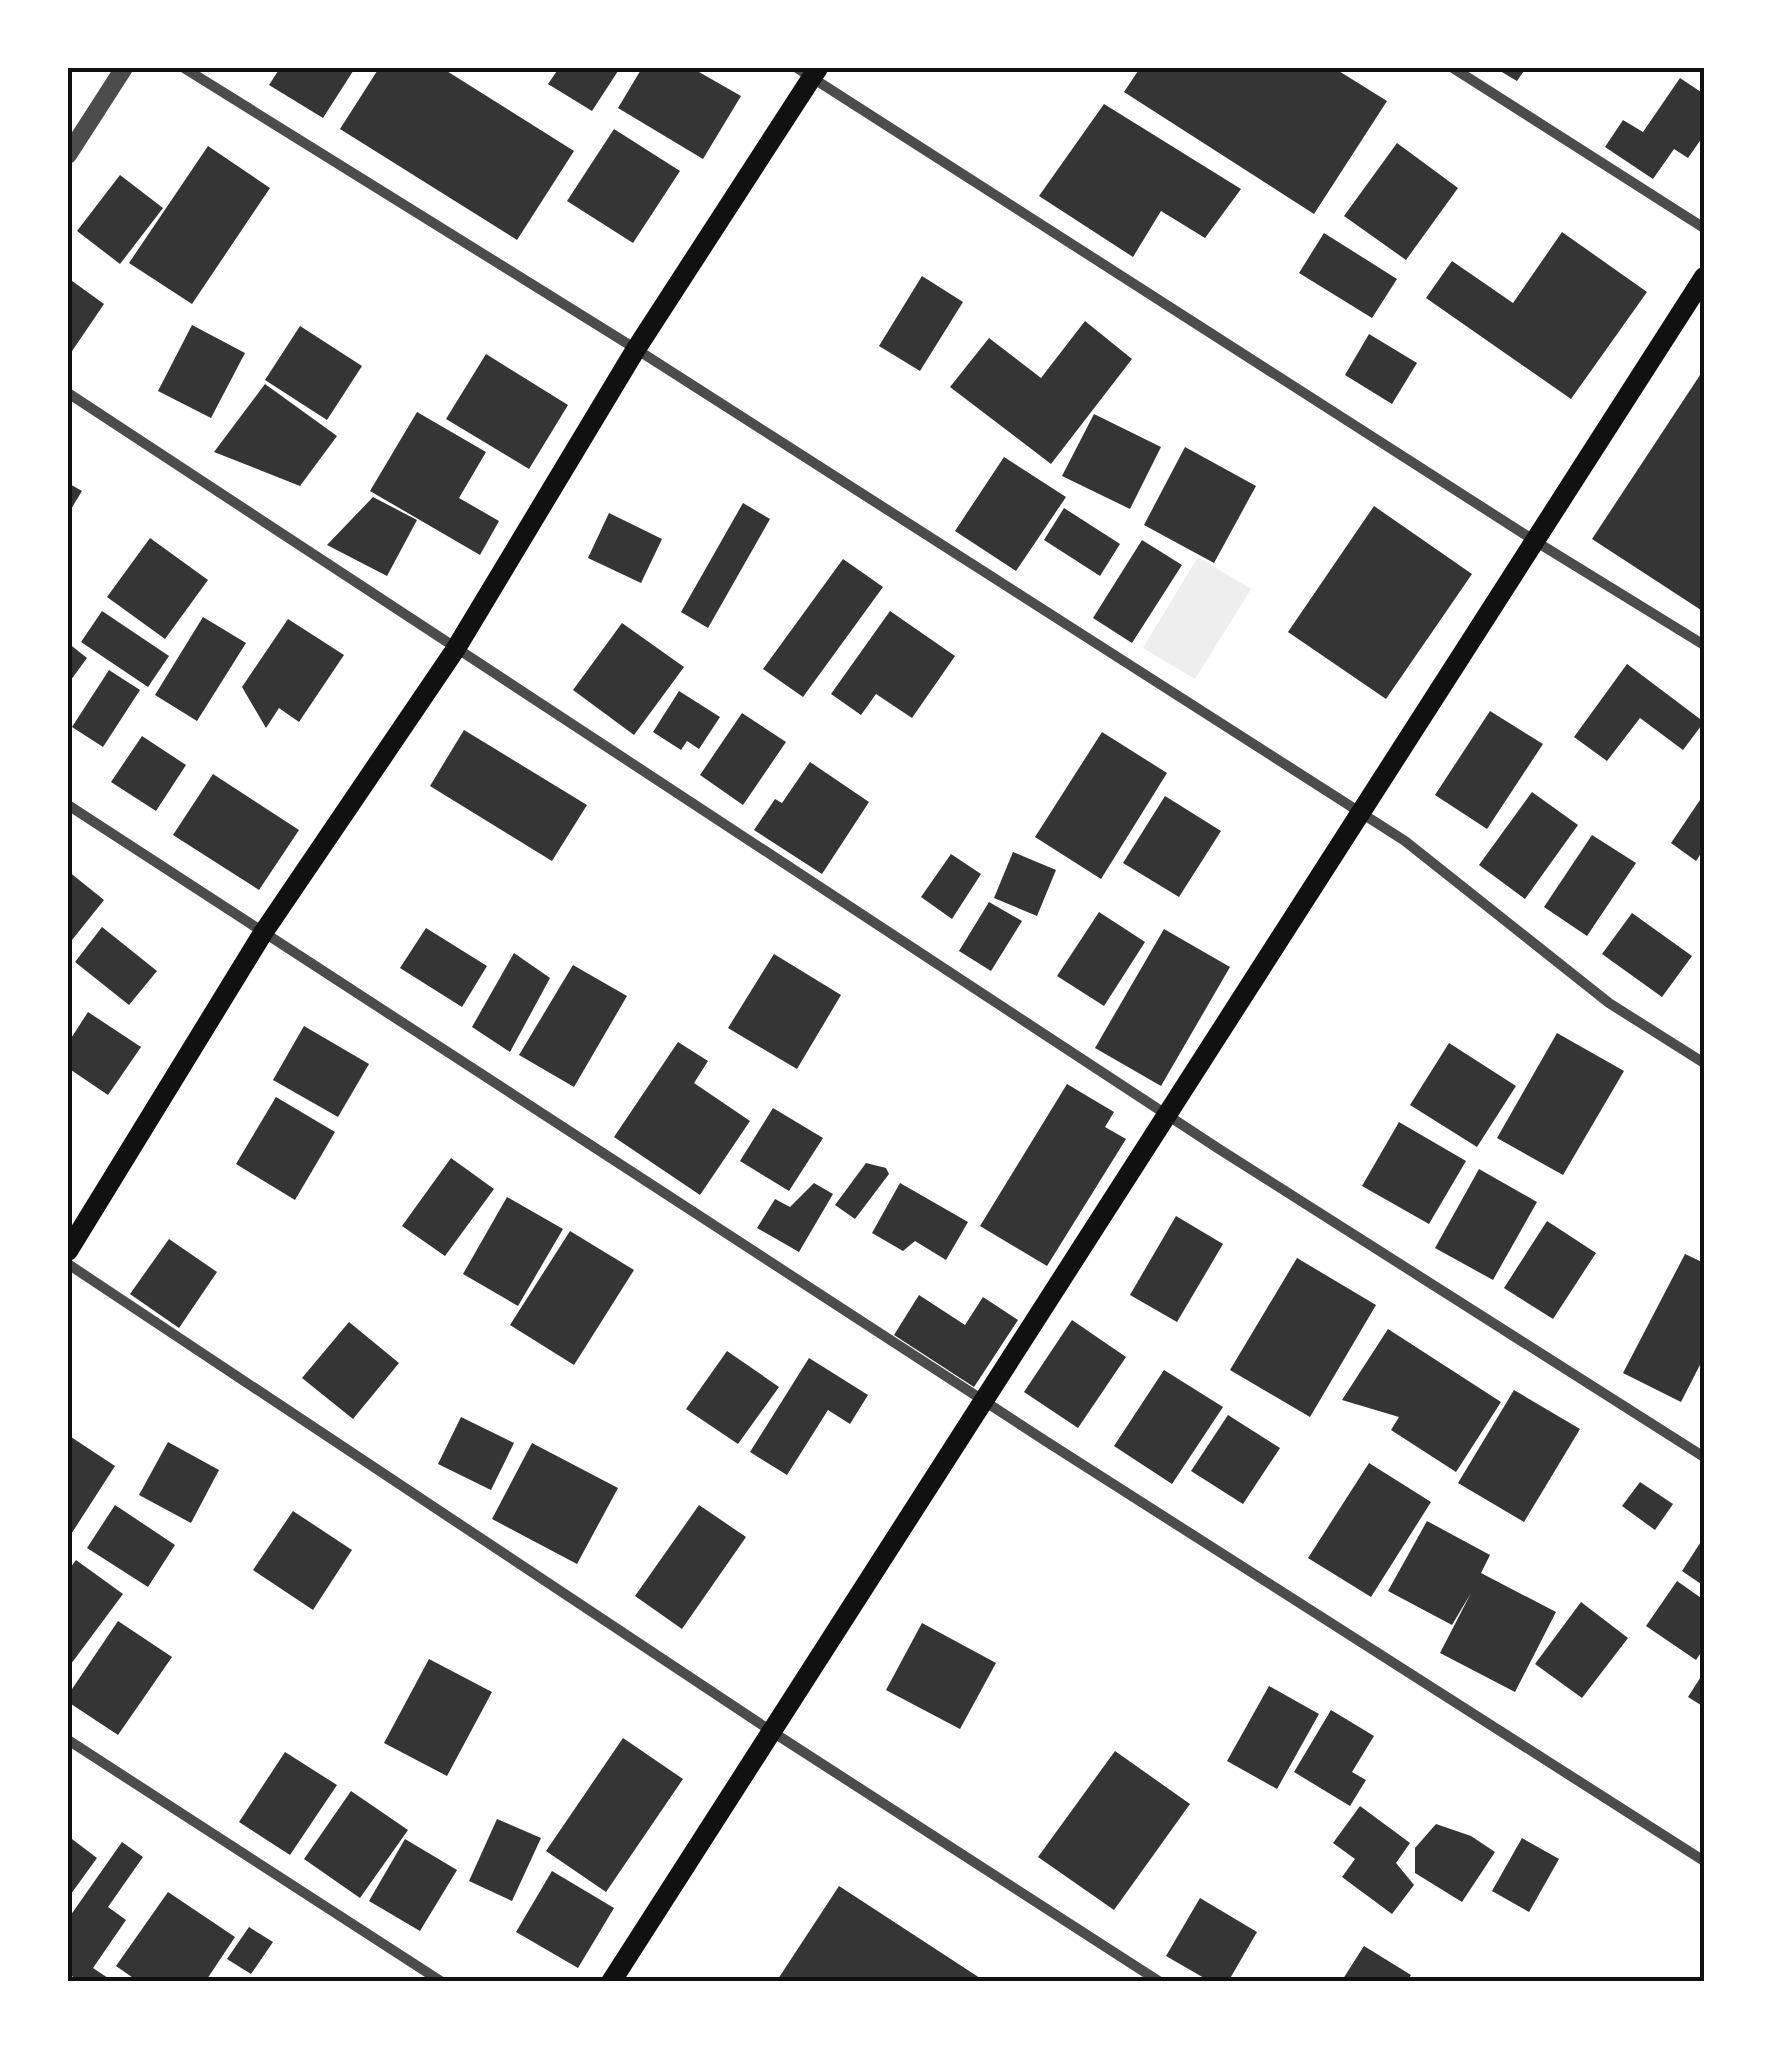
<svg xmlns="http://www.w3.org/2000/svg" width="1772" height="2049" font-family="Roboto,sans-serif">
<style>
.green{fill:#eee}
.building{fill:#353535}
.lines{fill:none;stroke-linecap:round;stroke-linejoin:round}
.minor{stroke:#4c4c4c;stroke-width:10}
.tertiary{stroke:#4c4c4c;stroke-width:18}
.secondary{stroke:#111;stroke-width:20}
.neatline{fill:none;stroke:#111;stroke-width:4}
</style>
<rect width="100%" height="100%" fill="#fff"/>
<polygon class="green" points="1198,557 1251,589 1195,679 1143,648"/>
<g class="building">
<polygon points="280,68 355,68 323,118 269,85"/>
<polygon points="379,68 442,68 574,151 517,240 340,129"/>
<polygon points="559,68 620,68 592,111 548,84"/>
<polygon points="642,68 692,68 741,96 703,159 618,108"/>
<polygon points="1140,68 1334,68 1387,101 1314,214 1124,92"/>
<polygon points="1495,68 1526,68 1517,81"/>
<polygon points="1680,78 1704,94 1704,135 1688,158 1674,149 1653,179 1605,147 1623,120 1643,132"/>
<polygon points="1104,104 1241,189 1205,238 1161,211 1133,257 1039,196"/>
<polygon points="614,129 680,171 633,243 567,201"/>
<polygon points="1397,143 1458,188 1406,260 1344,216"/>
<polygon points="208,146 270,188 192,304 129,263"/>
<polygon points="120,175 163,208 120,264 77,231"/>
<polygon points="1562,232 1647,292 1571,399 1426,298 1452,261 1513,303"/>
<polygon points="1324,233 1397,279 1372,318 1299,273"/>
<polygon points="922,276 963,302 920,371 879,346"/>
<polygon points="68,278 104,304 68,357"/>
<polygon points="1085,321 1132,359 1051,464 950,387 989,338 1041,378"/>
<polygon points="192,325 245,353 211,418 158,391"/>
<polygon points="300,326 362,366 327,420 265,380"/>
<polygon points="1369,334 1417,363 1392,404 1345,375"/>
<polygon points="486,354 568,405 529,469 446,419"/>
<polygon points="1704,369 1704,612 1592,539"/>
<polygon points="265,384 337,436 300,486 214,452"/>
<polygon points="417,412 486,452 459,498 499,521 480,555 370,491"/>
<polygon points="1094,414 1161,447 1130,509 1062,476"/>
<polygon points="1185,447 1256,486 1214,563 1144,525"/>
<polygon points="1004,457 1066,497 1016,571 955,531"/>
<polygon points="68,483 82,491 68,514"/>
<polygon points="373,497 417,520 387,576 327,545"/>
<polygon points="743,503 770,519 708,628 681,612"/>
<polygon points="1374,506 1472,574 1386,699 1288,632"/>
<polygon points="1064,508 1120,544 1100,576 1044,540"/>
<polygon points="609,513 662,539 641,583 588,558"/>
<polygon points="150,538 208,580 165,639 107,597"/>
<polygon points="1142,540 1182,565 1132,643 1093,618"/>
<polygon points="843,559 883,587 803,697 763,669"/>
<polygon points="102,611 169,656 148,687 81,642"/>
<polygon points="890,611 955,656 912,718 876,694 861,715 831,694"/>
<polygon points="203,617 246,643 197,721 155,695"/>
<polygon points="288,619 344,655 299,722 279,708 266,728 242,687"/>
<polygon points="622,623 684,667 634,735 573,690"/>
<polygon points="68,643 87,658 68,684"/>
<polygon points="1627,664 1704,722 1683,750 1640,718 1607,761 1574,737"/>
<polygon points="109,670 140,690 103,747 72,727"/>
<polygon points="679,691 720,717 699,749 687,741 681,750 653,732"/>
<polygon points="1490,711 1543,744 1487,829 1435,795"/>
<polygon points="742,713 786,742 743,805 700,775"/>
<polygon points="464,730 587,805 552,861 430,786"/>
<polygon points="1102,732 1167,773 1101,879 1035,837"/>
<polygon points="142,736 186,765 156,811 111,782"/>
<polygon points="810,762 869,802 822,874 754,830 775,799 782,803"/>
<polygon points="213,774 299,830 259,890 173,835"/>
<polygon points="1532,792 1578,825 1525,899 1479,865"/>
<polygon points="1704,794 1704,849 1696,861 1671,843"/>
<polygon points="1165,796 1221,831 1179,897 1123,863"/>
<polygon points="1592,835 1636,863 1587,936 1544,907"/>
<polygon points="1013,852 1056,870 1037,916 994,898"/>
<polygon points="951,854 981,874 952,919 921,897"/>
<polygon points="68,871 104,900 68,945"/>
<polygon points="989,902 1022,921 991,971 959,951"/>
<polygon points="1099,912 1145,942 1104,1006 1057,976"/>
<polygon points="1632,913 1692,956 1662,997 1602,954"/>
<polygon points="102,927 157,971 129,1005 75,962"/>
<polygon points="426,928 487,966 462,1007 400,968"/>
<polygon points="1164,929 1230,967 1161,1086 1095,1048"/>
<polygon points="514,953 550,978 510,1052 472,1027"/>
<polygon points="774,954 841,995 797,1069 728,1028"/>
<polygon points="573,965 627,996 574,1087 519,1055"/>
<polygon points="88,1012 141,1047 108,1095 68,1068 68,1043"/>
<polygon points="304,1026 369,1064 338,1117 273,1080"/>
<polygon points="1557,1033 1624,1071 1563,1175 1497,1138"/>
<polygon points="678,1042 708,1061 694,1083 750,1121 700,1195 614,1137"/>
<polygon points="1449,1043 1516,1086 1477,1147 1410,1105"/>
<polygon points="1067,1084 1114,1112 1105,1127 1126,1139 1047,1266 980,1226"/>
<polygon points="276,1097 335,1132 295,1200 236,1164"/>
<polygon points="773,1108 823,1138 789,1191 740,1161"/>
<polygon points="1399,1122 1466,1161 1429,1224 1362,1186"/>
<polygon points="451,1158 494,1189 445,1256 402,1226"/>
<polygon points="866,1163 886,1168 889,1174 855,1219 835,1205"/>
<polygon points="1479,1169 1537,1202 1493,1280 1435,1248"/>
<polygon points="814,1183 833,1194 799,1252 757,1228 775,1199 790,1207"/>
<polygon points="900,1183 968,1222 946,1260 915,1241 903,1251 872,1233"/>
<polygon points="507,1197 563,1229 518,1306 463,1274"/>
<polygon points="1176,1216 1223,1244 1177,1322 1130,1295"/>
<polygon points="1547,1221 1596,1253 1553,1319 1504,1288"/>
<polygon points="570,1231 634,1270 574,1365 510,1325"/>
<polygon points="169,1239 217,1272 179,1328 130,1294"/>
<polygon points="1685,1254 1704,1263 1704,1357 1681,1402 1623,1373"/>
<polygon points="1297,1258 1376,1305 1310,1417 1230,1370"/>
<polygon points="919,1295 965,1325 983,1297 1018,1320 974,1387 894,1335"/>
<polygon points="1072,1320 1126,1357 1078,1428 1024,1392"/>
<polygon points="349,1322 399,1363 353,1419 302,1378"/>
<polygon points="1388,1329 1501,1402 1456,1472 1391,1430 1399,1417 1342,1400"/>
<polygon points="727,1351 779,1387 738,1444 686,1409"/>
<polygon points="809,1358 868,1395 850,1424 828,1410 787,1475 750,1452"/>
<polygon points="1164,1370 1223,1407 1172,1484 1114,1446"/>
<polygon points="1514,1390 1580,1429 1524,1522 1458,1483"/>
<polygon points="1228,1415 1280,1448 1243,1504 1191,1471"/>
<polygon points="461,1417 514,1443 491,1490 438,1464"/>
<polygon points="68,1435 115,1466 68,1539"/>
<polygon points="168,1442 219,1470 191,1523 139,1495"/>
<polygon points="532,1443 618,1488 577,1564 492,1519"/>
<polygon points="1369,1463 1431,1502 1371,1597 1308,1558"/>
<polygon points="1640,1482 1673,1504 1655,1530 1622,1506"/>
<polygon points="115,1505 175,1545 148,1587 87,1548"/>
<polygon points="699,1505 746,1537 682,1629 635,1596"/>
<polygon points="293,1511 352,1550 313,1610 253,1570"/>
<polygon points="1427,1521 1490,1555 1481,1573 1556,1612 1515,1692 1440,1653 1471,1593 1452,1625 1388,1591"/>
<polygon points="1704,1537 1704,1586 1682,1571"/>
<polygon points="76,1560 123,1594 68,1668 68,1571"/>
<polygon points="1677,1581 1704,1600 1704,1648 1696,1660 1646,1626"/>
<polygon points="1581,1602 1628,1638 1582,1698 1535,1664"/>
<polygon points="118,1621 172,1657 118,1735 68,1702 68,1695"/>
<polygon points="922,1623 996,1663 960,1729 886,1690"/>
<polygon points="429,1659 492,1692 447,1776 384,1743"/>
<polygon points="1704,1672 1704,1707 1688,1697"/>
<polygon points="1269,1686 1319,1714 1277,1789 1227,1761"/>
<polygon points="1331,1710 1374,1736 1352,1772 1366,1780 1350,1806 1294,1772"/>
<polygon points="623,1738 683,1779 606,1892 546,1851"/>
<polygon points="1115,1751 1190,1804 1114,1910 1038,1857"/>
<polygon points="285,1752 337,1785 290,1855 239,1822"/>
<polygon points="351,1791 408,1830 360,1898 304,1859"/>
<polygon points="1360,1806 1410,1843 1396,1863 1414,1885 1392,1914 1342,1877 1355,1859 1333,1843"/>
<polygon points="497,1819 541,1838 512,1901 469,1881"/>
<polygon points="1436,1824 1471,1836 1495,1852 1462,1902 1415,1873 1415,1848"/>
<polygon points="68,1836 97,1858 68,1898"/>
<polygon points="1522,1838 1559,1859 1529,1912 1492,1891"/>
<polygon points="405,1839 457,1870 420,1931 369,1901"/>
<polygon points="122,1842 143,1857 108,1907 126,1920 93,1968 108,1978 105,1982 80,1982 68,1973 68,1919"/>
<polygon points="552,1871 614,1908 578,1968 516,1932"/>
<polygon points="839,1886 986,1982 776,1982"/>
<polygon points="168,1892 235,1937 205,1982 139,1982 116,1966"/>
<polygon points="1200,1898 1257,1932 1228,1982 1211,1982 1166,1956"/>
<polygon points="249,1927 273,1942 251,1974 227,1959"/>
<polygon points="1364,1946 1411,1975 1407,1982 1341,1982"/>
</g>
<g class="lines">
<g class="minor">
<polyline points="184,68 636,349 1405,841 1609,1003 1704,1063"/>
<polyline points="797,68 1535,541 1704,645"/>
<polyline points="1453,68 1704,228"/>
<polyline points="68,393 1219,1149 1704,1457"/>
<polyline points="68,805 1044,1440 1704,1861"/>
<polyline points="68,1264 771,1731 1160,1982"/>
<polyline points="68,1740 442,1982"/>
</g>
<polyline class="tertiary" points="68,155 124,68"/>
<g class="secondary">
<polyline points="68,1251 263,933 455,650 636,349 818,68"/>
<polyline points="611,1982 1704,277"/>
</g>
</g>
<rect width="1772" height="2049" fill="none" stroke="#ffffff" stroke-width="140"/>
<rect x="70" y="70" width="1632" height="1909" class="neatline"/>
</svg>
